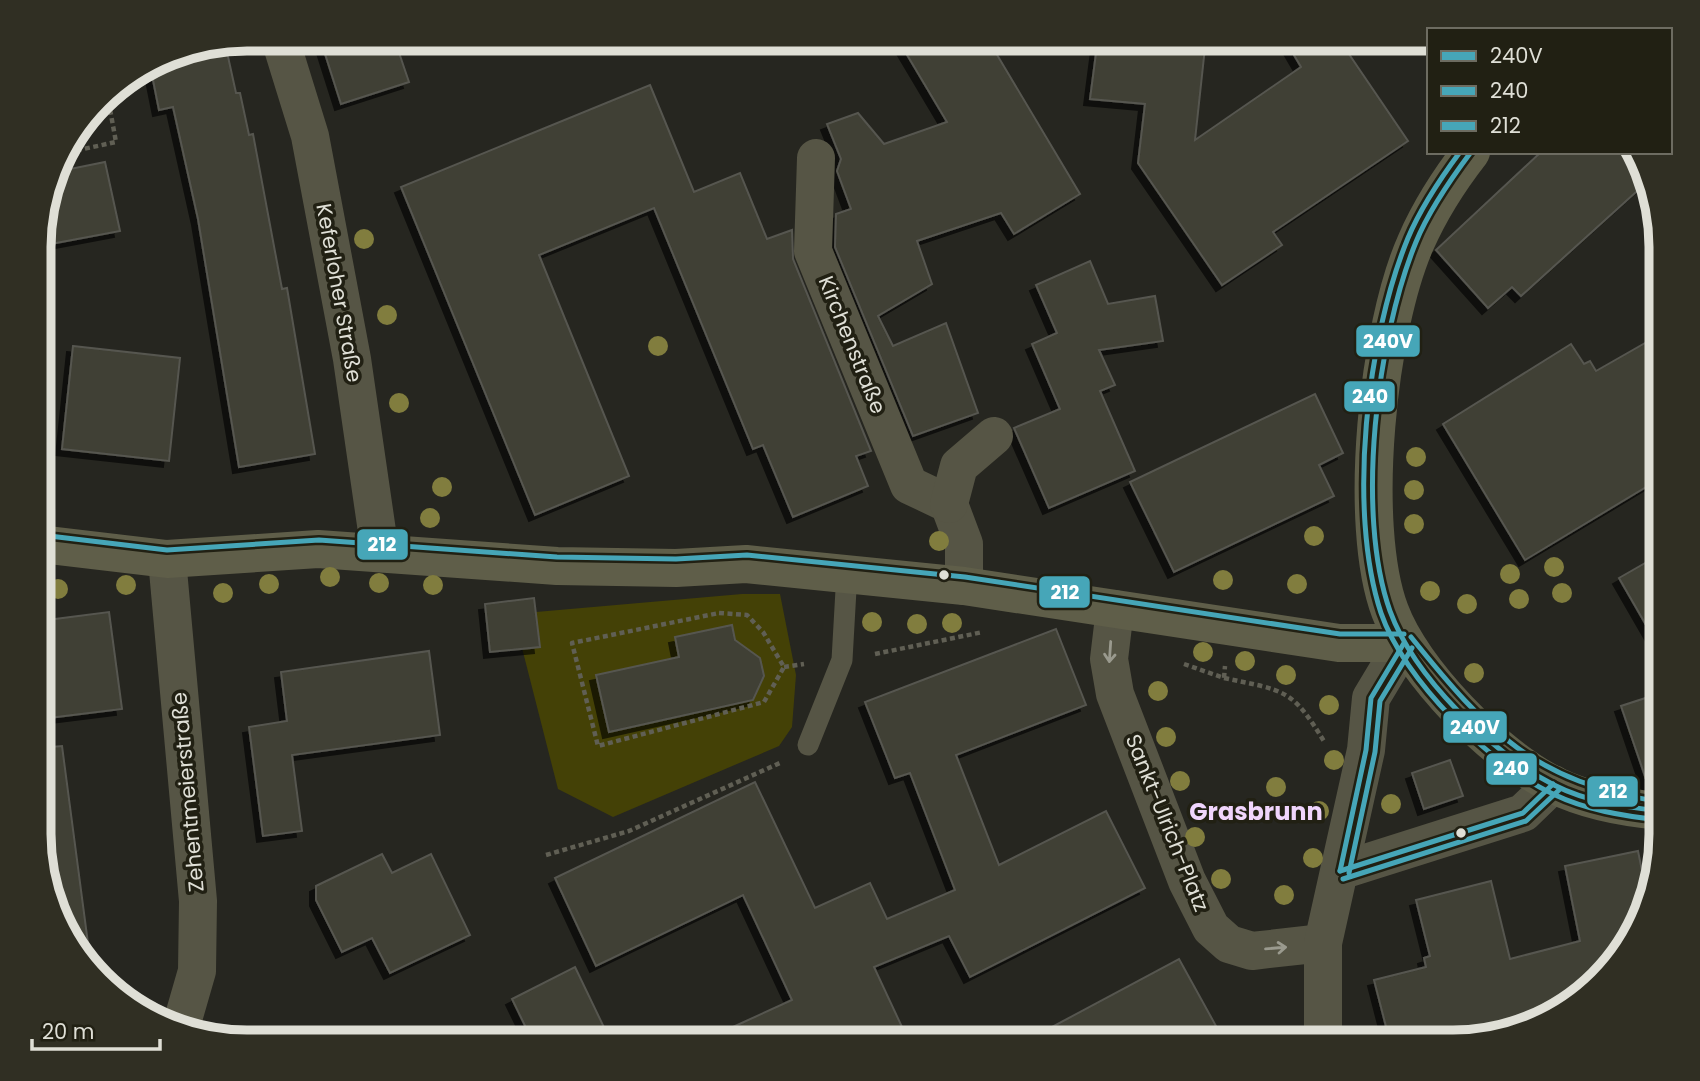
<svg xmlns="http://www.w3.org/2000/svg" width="1700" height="1081" font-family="Poppins,sans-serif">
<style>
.green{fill:#444106}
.building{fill:#3f3f34;stroke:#565650;stroke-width:2;filter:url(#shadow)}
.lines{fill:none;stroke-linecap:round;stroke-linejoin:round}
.path{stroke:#605f54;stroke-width:4.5;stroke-dasharray:5 3.5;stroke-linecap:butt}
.lane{stroke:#565545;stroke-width:21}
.street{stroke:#565545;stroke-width:38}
.secondary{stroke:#5f5e49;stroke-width:38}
.bus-1-casing{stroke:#212013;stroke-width:10}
.bus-2-casing{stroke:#212013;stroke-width:10}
.bus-3-casing{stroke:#212013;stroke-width:10}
.bus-1{stroke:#46a6b8;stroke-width:5}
.bus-2{stroke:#46a6b8;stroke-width:5}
.bus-3{stroke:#46a6b8;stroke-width:5}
.tree{fill:#817d3e}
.oneway{stroke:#9a9a8e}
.bus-dot{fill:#dfdfd6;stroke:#212013;stroke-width:2.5}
.labels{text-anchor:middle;stroke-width:7;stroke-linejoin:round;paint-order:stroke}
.street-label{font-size:21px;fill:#dfdfd6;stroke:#212013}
.quarter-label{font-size:24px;font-weight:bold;fill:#f0d5fc;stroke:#212013}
.rim{fill:none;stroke:#dfdfd6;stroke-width:9}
.line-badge{stroke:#212013;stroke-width:2.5}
.badge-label{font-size:19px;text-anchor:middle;font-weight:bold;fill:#fff}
</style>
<defs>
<filter id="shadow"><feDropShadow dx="-6" dy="6" stdDeviation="0" flood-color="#0009"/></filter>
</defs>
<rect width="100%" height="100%" fill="#262620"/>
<polygon class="green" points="742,594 780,594 796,675 792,727 779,746 613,817 558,789 522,648 540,646 536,612"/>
<g class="building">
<polygon points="320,38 394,38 409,82 341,104"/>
<polygon points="897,38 987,38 1080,194 1014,234 1001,213 917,241 932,284 878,316 893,346 946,323 978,413 913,436 835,247 836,214 851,209 837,171 841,159 827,124 858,113 884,144 947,122"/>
<polygon points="1098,38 1206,38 1195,140 1301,67 1284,38 1338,38 1408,141 1273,232 1282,245 1222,285 1138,163 1145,104 1090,99"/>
<polygon points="225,43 236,93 240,93 249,135 253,134 282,289 287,288 315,454 239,467 198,219 173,107 159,110 150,65 167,54"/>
<polygon points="650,85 694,192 740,173 767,239 792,230 793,259 871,451 856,456 868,486 793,517 763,445 753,449 654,208 539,255 629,476 535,515 401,187"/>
<polygon points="1541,152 1636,152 1646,183 1521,296 1512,287 1488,308 1436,250"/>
<polygon points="105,162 120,231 40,246 40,220 55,172"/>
<polygon points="1090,261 1108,304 1155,296 1163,341 1099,350 1115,385 1100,391 1135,471 1049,508 1014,428 1060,409 1032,344 1057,333 1036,285"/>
<polygon points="1661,334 1661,478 1525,560 1443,424 1571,344 1584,364 1590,361 1596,371"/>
<polygon points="73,346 180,358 169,461 62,449"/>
<polygon points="1315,394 1343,453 1319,465 1334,496 1174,572 1130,482"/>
<polygon points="1661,554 1661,651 1619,578"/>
<polygon points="534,598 540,647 490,652 485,604"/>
<polygon points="109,612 122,709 40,719 40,621"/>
<polygon points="732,625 735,640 760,658 764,676 753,700 609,732 596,675 679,657 675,637"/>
<polygon points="1056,629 1086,705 956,755 999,865 1106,811 1145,888 970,977 949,936 874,967 909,1042 700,1042 792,1000 743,895 596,966 555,878 755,782 815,908 870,883 887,919 955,890 910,773 895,778 865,702"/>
<polygon points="429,651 440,735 292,755 302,831 263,836 249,727 287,721 281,672"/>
<polygon points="1661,693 1661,789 1649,788 1621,706"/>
<polygon points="62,746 89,951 77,954 40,861 40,748"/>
<polygon points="1450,760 1463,796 1424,809 1412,773"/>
<polygon points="1638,851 1646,891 1627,950 1558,1014 1467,1042 1390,1042 1374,980 1426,967 1424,958 1430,956 1416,900 1491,881 1510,959 1580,941 1565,866"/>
<polygon points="382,854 392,873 431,854 470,935 390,973 372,938 342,952 316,900 316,886"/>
<polygon points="1179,959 1216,1026 1186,1042 1024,1042"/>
<polygon points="575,967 611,1042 533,1042 512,999"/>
</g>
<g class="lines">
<g class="path">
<polyline points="60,154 116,142 107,93"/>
<polygon points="719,613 747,615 763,632 784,667 764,702 598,746 572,643"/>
<polyline points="875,654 983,632"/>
<polyline points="1184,664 1224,678 1225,666"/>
<polyline points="784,667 804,664"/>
<path d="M1224 678C1285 691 1292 688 1325 743"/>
<polyline points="546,855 629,831 782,762"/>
</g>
<polyline class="lane" points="808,745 842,660 847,572"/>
<g class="street">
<polyline points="280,39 310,136 352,359 380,552"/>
<polyline points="816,158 813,251 909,485 949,504 964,544 964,586"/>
<polyline points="949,504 959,466 994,436"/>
<polyline points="167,559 198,901 197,971 182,1023"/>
<polyline points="1115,609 1109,659 1115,694 1187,881 1211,928 1229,944 1252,951 1323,943"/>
<polyline points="1340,871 1523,813 1553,784"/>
<polyline points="1323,1042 1323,943 1366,750 1371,698 1404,643"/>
</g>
<g class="secondary">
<path d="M1471 152C1450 179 1430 210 1416 242 1378 327 1357 523 1390 611 1412 671 1495 756 1554 785 1587 801 1625 808 1661 811"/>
<polyline points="40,544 167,559 318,549 557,566 676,568 746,564 964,586 1339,643 1404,643"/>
</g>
<defs>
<g id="bus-1">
<path d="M1471 152C1450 180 1429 210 1416 242 1377 337 1355 513 1390 611 1414 677 1492 753 1554 785 1587 802 1625 807 1661 811"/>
<polyline points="1340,871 1366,750 1371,698 1404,643"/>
<polyline points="1340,871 1523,813 1553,784"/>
</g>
<g id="bus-2">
<path d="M1460 152C1440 179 1421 207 1408 238 1367 337 1347 510 1381 613 1404 680 1489 764 1553 794 1586 810 1623 816 1660 820"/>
<polyline points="1349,873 1375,752 1380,701 1412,648"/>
<polyline points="1343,879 1526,821 1559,790"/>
</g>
<g id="bus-3">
<polyline points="41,535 167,550 319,540 557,557 676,559 747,555 965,577 1340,634 1404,634"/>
<path d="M1411 637C1488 733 1535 782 1661 802"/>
</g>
</defs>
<use href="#bus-1" class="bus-1-casing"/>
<use href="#bus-2" class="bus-2-casing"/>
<use href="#bus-3" class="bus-3-casing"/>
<use href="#bus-1" class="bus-1"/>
<use href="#bus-2" class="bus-2"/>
<use href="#bus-3" class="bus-3"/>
</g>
<g class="tree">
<circle cx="364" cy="239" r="10"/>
<circle cx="387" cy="315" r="10"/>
<circle cx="658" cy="346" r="10"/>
<circle cx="399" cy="403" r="10"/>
<circle cx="1416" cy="457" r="10"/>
<circle cx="442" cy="487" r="10"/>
<circle cx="1414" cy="490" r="10"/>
<circle cx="430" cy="518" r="10"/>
<circle cx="1414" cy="524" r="10"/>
<circle cx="1314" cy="536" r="10"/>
<circle cx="939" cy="541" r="10"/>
<circle cx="1554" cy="567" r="10"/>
<circle cx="1510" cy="574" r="10"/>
<circle cx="330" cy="577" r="10"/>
<circle cx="1223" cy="580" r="10"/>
<circle cx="379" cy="583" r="10"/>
<circle cx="269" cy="584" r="10"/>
<circle cx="1297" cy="584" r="10"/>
<circle cx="126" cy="585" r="10"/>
<circle cx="433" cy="585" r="10"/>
<circle cx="58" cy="589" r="10"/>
<circle cx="1430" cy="591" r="10"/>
<circle cx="223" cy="593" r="10"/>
<circle cx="1562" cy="593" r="10"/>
<circle cx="1519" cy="599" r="10"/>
<circle cx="1467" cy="604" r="10"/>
<circle cx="872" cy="622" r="10"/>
<circle cx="952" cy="623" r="10"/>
<circle cx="917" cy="624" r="10"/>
<circle cx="1203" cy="652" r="10"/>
<circle cx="1245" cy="661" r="10"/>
<circle cx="1474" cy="673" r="10"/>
<circle cx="1286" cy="675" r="10"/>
<circle cx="1158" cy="691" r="10"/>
<circle cx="1329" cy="705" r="10"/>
<circle cx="1166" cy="737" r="10"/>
<circle cx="1334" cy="760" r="10"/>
<circle cx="1180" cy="781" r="10"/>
<circle cx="1276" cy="787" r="10"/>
<circle cx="1391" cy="804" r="10"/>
<circle cx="1319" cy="811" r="10"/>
<circle cx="1195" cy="837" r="10"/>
<circle cx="1313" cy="858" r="10"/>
<circle cx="1221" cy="879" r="10"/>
<circle cx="1284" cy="895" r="10"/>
</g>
<defs><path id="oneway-shaft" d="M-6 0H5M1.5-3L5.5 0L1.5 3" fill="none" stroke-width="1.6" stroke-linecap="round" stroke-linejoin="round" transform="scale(1.75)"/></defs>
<g class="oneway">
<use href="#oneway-shaft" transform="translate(1110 652) rotate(94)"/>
<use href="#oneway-shaft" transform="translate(1276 948) rotate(-5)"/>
</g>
<g class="bus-dot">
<circle cx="944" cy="575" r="6"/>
<circle cx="1461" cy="833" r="6"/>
</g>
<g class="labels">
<g class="street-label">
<text transform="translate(339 293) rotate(80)" y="7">Keferloher Straße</text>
<text transform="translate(852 345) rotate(68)" y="7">Kirchenstraße</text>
<text transform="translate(188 792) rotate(-95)" y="7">Zehentmeierstraße</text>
<text transform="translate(1167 823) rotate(68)" y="7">Sankt-Ulrich-Platz</text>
</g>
<g class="quarter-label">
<text x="1256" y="820">Grasbrunn</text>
</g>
</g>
<path d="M0 0H1700V1081H0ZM247 51H1453A196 196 0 0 1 1649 247V834A196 196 0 0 1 1453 1030H247A196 196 0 0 1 51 834V247A196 196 0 0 1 247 51Z" fill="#302f23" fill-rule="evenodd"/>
<path class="rim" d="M247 51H1453A196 196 0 0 1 1649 247V834A196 196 0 0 1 1453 1030H247A196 196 0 0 1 51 834V247A196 196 0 0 1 247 51Z"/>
<g class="line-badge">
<rect x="1355" y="324" width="66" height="34" rx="7" fill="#46a6b8"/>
<rect x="1343" y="380" width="53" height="33" rx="7" fill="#46a6b8"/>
<rect x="356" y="528" width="53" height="33" rx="7" fill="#46a6b8"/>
<rect x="1038" y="575" width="53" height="34" rx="7" fill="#46a6b8"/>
<rect x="1442" y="710" width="66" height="34" rx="7" fill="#46a6b8"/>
<rect x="1485" y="752" width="53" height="34" rx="7" fill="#46a6b8"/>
<rect x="1586" y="775" width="53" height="33" rx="7" fill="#46a6b8"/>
</g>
<g class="badge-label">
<text x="1388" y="348">240V</text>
<text x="1370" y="403">240</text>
<text x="382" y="551">212</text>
<text x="1065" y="599">212</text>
<text x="1475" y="734">240V</text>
<text x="1511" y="775">240</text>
<text x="1613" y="798">212</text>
</g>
<rect x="1427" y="28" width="245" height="126" fill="#212013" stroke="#6d6c61" stroke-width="2"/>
<rect x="1441" y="51" width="35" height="10" fill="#46a6b8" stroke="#6d6c61" stroke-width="2"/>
<text x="1490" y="63" font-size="21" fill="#dfdfd6">240V</text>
<rect x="1441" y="86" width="35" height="10" fill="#46a6b8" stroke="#6d6c61" stroke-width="2"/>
<text x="1490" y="98" font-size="21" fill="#dfdfd6">240</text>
<rect x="1441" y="121" width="35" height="10" fill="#46a6b8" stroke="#6d6c61" stroke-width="2"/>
<text x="1490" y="133" font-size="21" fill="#dfdfd6">212</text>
<path d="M32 1039v10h128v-10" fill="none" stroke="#dfdfd6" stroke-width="3.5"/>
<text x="42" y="1039" font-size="21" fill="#dfdfd6" stroke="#212013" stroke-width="5" paint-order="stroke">20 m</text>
</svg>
